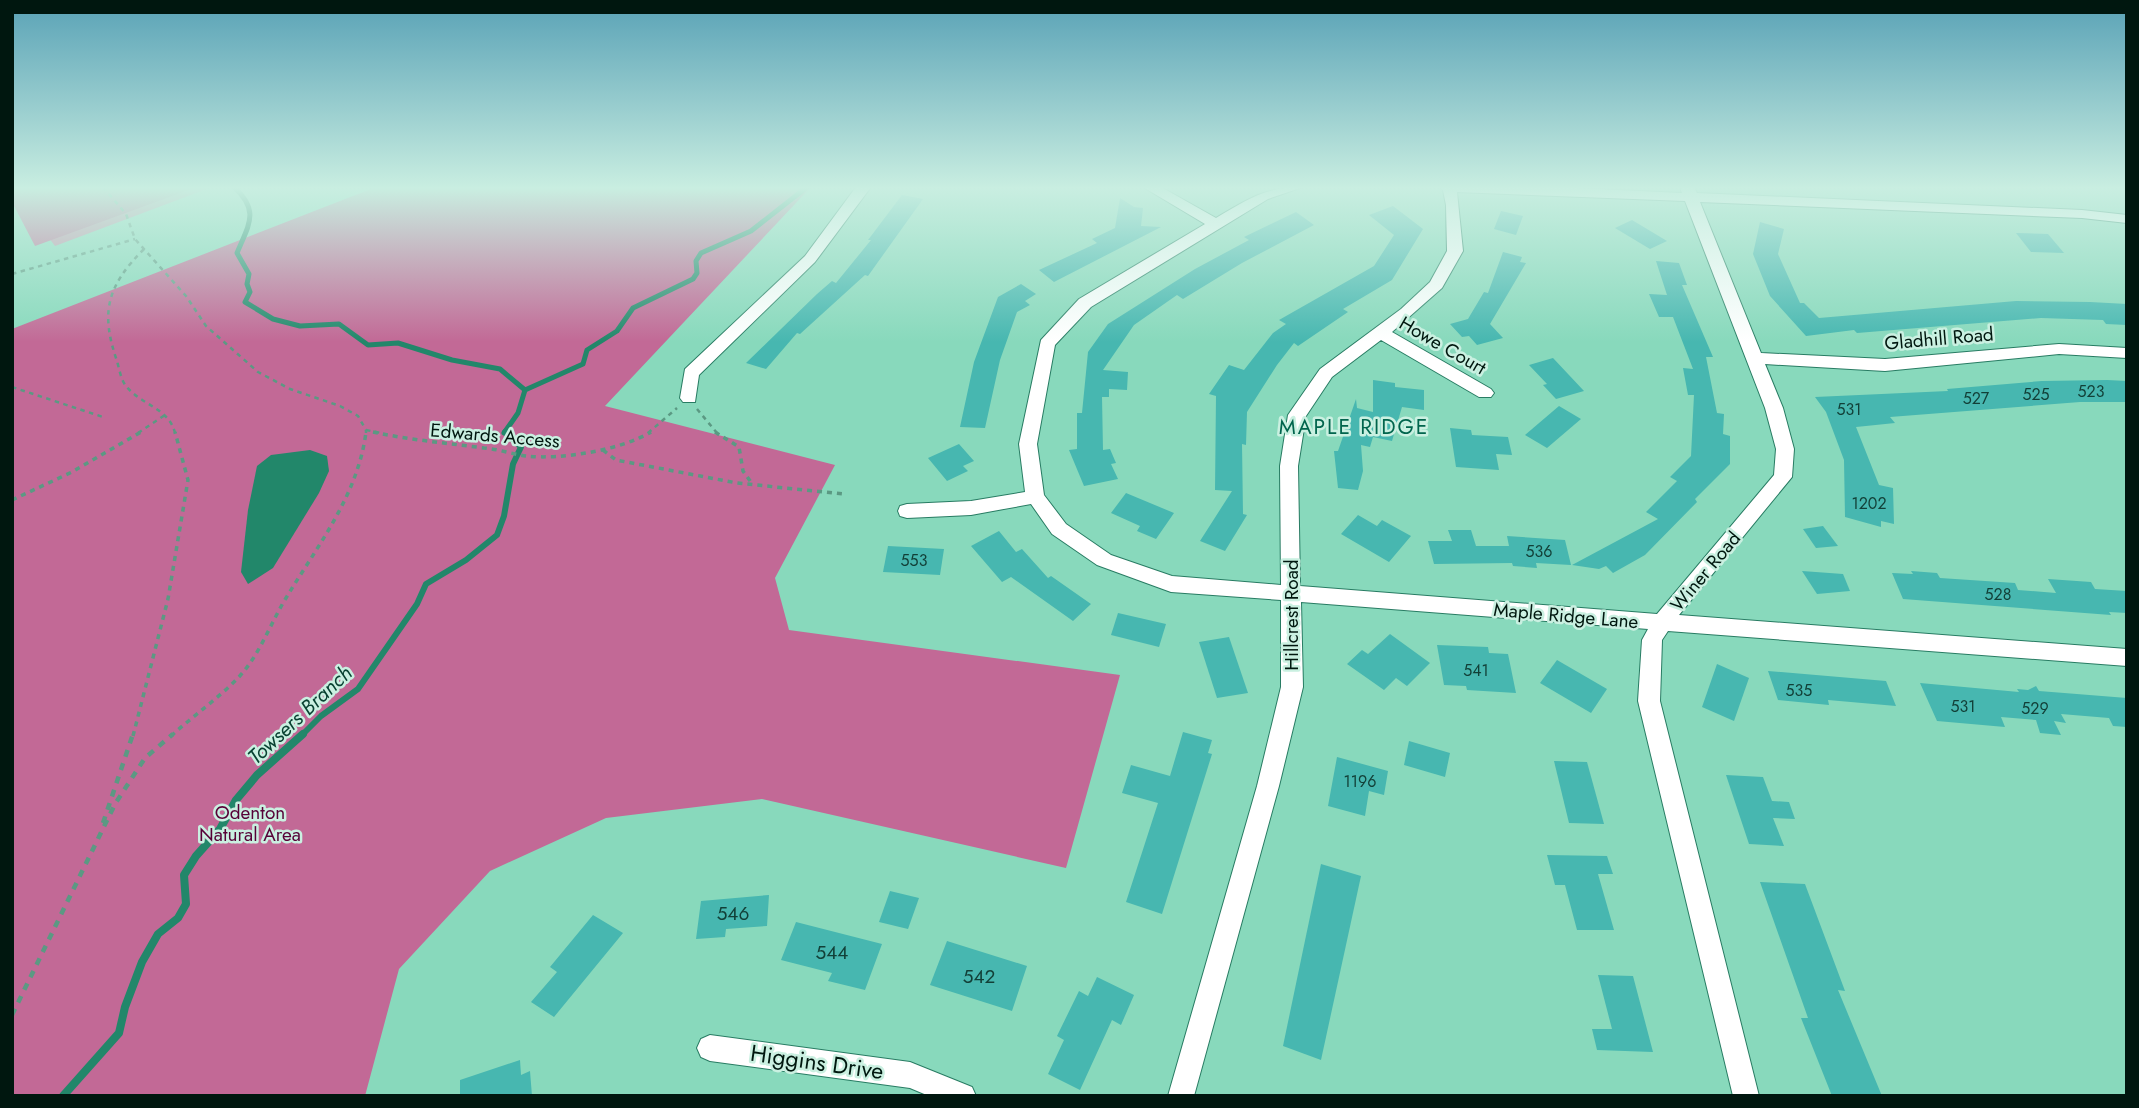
<svg xmlns="http://www.w3.org/2000/svg" width="2139" height="1108" font-family="Jost,sans-serif">
<style>
.green{fill:#c98ca9}
.forest{fill:#c26996}
.water{fill:#22876a}
.lines{fill:none;stroke-linecap:round;stroke-linejoin:round}
.stream-far2{stroke:#22876a;stroke-width:5}
.stream-far1{stroke:#22876a;stroke-width:6}
.stream{stroke:#22876a;stroke-width:8}
.building{fill:#47b7b0}
.minor-casing{stroke:#287c63;stroke-width:2}
.path-far2{stroke:#5b9983;stroke-width:2.5;stroke-dasharray:4.5 4.5;stroke-linecap:butt}
.path-far1{stroke:#5b9983;stroke-width:3.5;stroke-dasharray:5 5;stroke-linecap:butt}
.path{stroke:#5b9983;stroke-width:4.5;stroke-dasharray:7 7;stroke-linecap:butt}
.minor{fill:#fff;fill-rule:evenodd}
.labels{text-anchor:middle;stroke-width:5;stroke-linejoin:round;paint-order:stroke}
.number-label{font-size:16px;fill:#123f37}
.street-label{font-size:19px;fill:#00170f;stroke:#caf0e1}
.park-label{font-size:19px;fill:#570137;stroke:#caf0e1}
.near-number-label{font-size:19px;fill:#123f37}
.neighbourhood-label{font-size:21px;letter-spacing:2px;fill:#01654d;stroke:#caf0e1}
.water-label{font-size:21px;font-style:italic;fill:#094232;stroke:#caf0e1}
.near-street-label{font-size:23px;fill:#00170f;stroke:#caf0e1}
</style>
<rect width="100%" height="100%" fill="#88d9bc"/>
<polygon class="green" points="32,187 212,187 55,246 36,221"/>
<g class="forest">
<polygon points="12,187 197,187 35,246 12,202"/>
<polygon points="376,187 811,187 605,406 835,465 775,578 789,630 1120,675 1066,868 762,799 606,818 490,871 399,969 365,1096 12,1096 12,329"/>
</g>
<polygon class="water" points="310,450 327,456 329,471 319,493 273,568 248,584 241,572 248,510 257,466 271,455"/>
<g class="lines">
<g class="stream-far2">
<path d="M234 187C260 211 249 224 237 253L249 274 247 284 250 292 245 302 273 319 300 326 339 324 368 345 398 343 452 360 500 369 525 390"/>
<polyline points="504,433 518,413 525,390 583,364 587,350 617,331 633,308 693,279 697,273 696,261 701,253 751,231 807,187"/>
</g>
<polyline class="stream-far1" points="301,736 321,716 358,689 417,604 426,584 466,560 497,535 504,516 513,464 521,447 505,432"/>
<polyline class="stream" points="63,1096 119,1033 125,1007 142,962 158,934 178,918 186,904 184,875 196,856 220,829 236,800 257,775 303,734"/>
</g>
<g class="building">
<polygon points="902,195 923,199 868,276 865,275 800,334 797,333 766,369 746,363 817,294 832,281 836,283 871,240 868,240"/>
<polygon points="1120,198 1134,207 1143,208 1141,226 1161,227 1054,282 1039,270 1097,243 1092,239 1115,228"/>
<polygon points="1393,206 1423,229 1392,280 1343,309 1348,312 1298,346 1294,343 1277,365 1247,412 1246,445 1242,444 1243,514 1247,515 1225,551 1200,541 1232,491 1215,490 1216,396 1209,394 1229,365 1244,370 1273,333 1286,324 1279,320 1374,266 1394,235 1369,215"/>
<polygon points="1501,211 1523,216 1516,235 1494,229"/>
<polygon points="1296,212 1314,225 1242,263 1183,299 1177,295 1134,325 1103,370 1128,372 1127,390 1109,389 1109,397 1102,397 1103,450 1110,449 1116,463 1111,464 1118,479 1084,486 1069,450 1077,449 1077,413 1082,413 1088,352 1108,324 1195,269 1249,240 1244,237"/>
<polygon points="1632,220 1667,241 1650,249 1615,228"/>
<polygon points="1760,222 1784,229 1778,254 1800,303 1804,303 1819,318 2016,301 2090,302 2127,304 2127,325 2106,324 2103,320 2041,318 1857,333 1854,330 1806,336 1770,296 1753,254"/>
<polygon points="2016,233 2048,234 2064,253 2031,252"/>
<polygon points="1503,252 1522,257 1520,262 1526,263 1490,324 1503,338 1477,345 1469,336 1462,337 1450,324 1468,319 1484,292 1488,293"/>
<polygon points="1656,261 1679,263 1687,285 1682,285 1713,357 1706,357 1717,413 1724,414 1723,434 1730,436 1730,464 1695,499 1697,502 1645,555 1613,573 1606,566 1599,569 1572,565 1658,519 1646,512 1677,481 1670,477 1691,456 1694,395 1688,395 1683,368 1693,369 1673,317 1659,317 1649,294 1667,295"/>
<polygon points="1021,284 1036,294 1025,301 1030,305 1017,312 1000,360 985,428 960,427 974,362 998,297"/>
<polygon points="1553,358 1584,391 1556,399 1543,385 1547,384 1529,365"/>
<polygon points="1373,380 1395,383 1395,387 1424,390 1424,410 1402,407 1392,441 1373,437 1370,447 1361,445 1363,471 1358,490 1338,488 1334,451 1338,451 1356,399 1357,408 1373,412"/>
<polygon points="2107,380 2127,381 2127,402 2080,402 1890,417 1895,423 1856,427 1879,485 1893,488 1894,524 1881,521 1881,527 1845,517 1844,460 1826,412 1815,397 1948,391 1947,389 2042,381"/>
<polygon points="1559,406 1581,419 1547,448 1525,435"/>
<polygon points="1450,428 1471,430 1472,435 1508,437 1512,455 1496,454 1499,470 1456,467"/>
<polygon points="959,444 974,461 963,466 968,471 947,481 928,458"/>
<polygon points="1126,493 1174,513 1156,539 1137,531 1140,526 1111,513"/>
<polygon points="1358,515 1377,526 1382,520 1411,536 1389,562 1341,534"/>
<polygon points="1823,526 1838,546 1816,548 1803,529"/>
<polygon points="1448,530 1471,530 1476,546 1509,546 1507,536 1565,540 1571,565 1536,563 1537,568 1513,566 1512,563 1434,564 1428,541 1452,541"/>
<polygon points="999,531 1016,552 1022,549 1048,578 1051,576 1091,604 1073,621 1011,577 1002,582 971,546"/>
<polygon points="888,546 944,549 940,575 883,572"/>
<polygon points="1802,571 1843,574 1850,591 1817,594"/>
<polygon points="1911,571 1937,573 1940,578 2015,583 2018,590 2056,593 2048,579 2091,582 2095,589 2127,591 2127,613 2109,612 2111,615 1903,599 1892,573 1913,574"/>
<polygon points="1118,613 1166,624 1159,647 1111,635"/>
<polygon points="1390,634 1430,663 1407,686 1396,678 1384,690 1347,664 1362,650 1368,654"/>
<polygon points="1229,637 1248,693 1217,698 1199,642"/>
<polygon points="1437,645 1488,647 1489,653 1508,654 1516,693 1467,690 1466,686 1444,685"/>
<polygon points="1557,660 1607,689 1591,713 1540,683"/>
<polygon points="1717,664 1749,678 1734,721 1702,707"/>
<polygon points="1768,671 1886,681 1896,706 1828,700 1829,705 1778,700"/>
<polygon points="1920,683 2019,692 2017,689 2028,690 2036,686 2039,691 2127,698 2127,727 2113,726 2109,718 2061,714 2066,723 2054,721 2061,735 2040,733 2036,720 2001,717 2005,727 1937,721"/>
<polygon points="1183,732 1212,740 1208,753 1212,754 1162,914 1126,902 1158,803 1122,793 1131,765 1170,776"/>
<polygon points="1409,741 1450,753 1445,777 1404,765"/>
<polygon points="1337,757 1388,771 1384,795 1369,791 1365,816 1328,806"/>
<polygon points="1554,761 1587,762 1604,824 1569,823"/>
<polygon points="1726,775 1763,777 1772,801 1789,802 1795,819 1773,818 1784,846 1749,844"/>
<polygon points="1547,855 1607,856 1613,874 1598,874 1614,930 1577,930 1565,885 1555,885"/>
<polygon points="1321,864 1361,876 1321,1060 1283,1046"/>
<polygon points="1760,882 1805,884 1845,991 1838,990 1882,1096 1832,1096 1801,1018 1808,1018"/>
<polygon points="890,891 919,898 908,929 879,922"/>
<polygon points="769,895 767,926 726,929 725,937 696,939 701,901"/>
<polygon points="593,915 623,933 554,1017 531,1002 557,972 550,967"/>
<polygon points="796,922 882,944 865,990 828,981 832,973 781,960"/>
<polygon points="947,941 1027,966 1012,1011 930,985"/>
<polygon points="1598,975 1633,976 1653,1052 1597,1050 1592,1029 1612,1029"/>
<polygon points="1097,977 1134,995 1121,1025 1112,1020 1080,1090 1048,1074 1064,1040 1057,1036 1079,991 1088,996"/>
<polygon points="520,1060 521,1075 530,1071 532,1096 460,1096 460,1080"/>
</g>
<g class="lines">
<defs>
<g id="minor">
<polygon points="856,187 871,187 815,262 699,375 695,402 683,402 680,398 685,369 805,256"/>
<path d="M1143 187H1161L1216 218C1248 199 1265 187 1303 187L1268 199 1091 307 1055 345 1037 444 1044 495 1066 524 1111 555 1172 576 1281 585 1280 466 1288 415 1320 369 1401 309 1430 282 1447 251 1446 205 1443 190 1439 187H1553L1682 193 1680 187H1694L1697 193 2082 210 2127 215V223L2082 218 1700 202 1761 353 1885 359 2059 344 2127 348V358L2059 354 1885 371 1765 364 1783 408 1794 449 1792 477 1679 615 2127 649V666L1668 631 1662 640 1660 701 1759 1096H1733L1638 701 1642 640 1648 629 1301 602 1303 687 1279 786 1194 1096H1168L1257 786 1281 687V600L1171 592 1097 565 1052 534 1031 504 971 515 907 518 900 516 898 511 900 506 907 504 971 501 1025 492 1019 444 1041 340 1079 299 1205 224ZM1457 192 1685 201 1765 408 1776 449 1774 475 1657 614 1300 586 1298 466 1306 416 1332 377 1381 340 1479 397H1491L1494 393 1491 389 1392 332 1442 288 1463 251Z"/>
<polygon points="710,1035 910,1062 972,1087 976,1096 929,1096 910,1088 710,1061 701,1057 697,1048 701,1039"/>
</g>
</defs>
<use href="#minor" class="minor-casing"/>
<g class="path-far2">
<polyline points="103,187 126,214 135,239 186,296 206,326 258,372 290,389 340,406 358,416 366,430"/>
<path d="M144 249C107 286 100 312 117 361 119 368 121 380 126 386 141 405 169 408 175 433"/>
<polyline points="12,274 135,239"/>
<polyline points="12,387 106,418"/>
<polyline points="697,409 717,433"/>
<polyline points="366,430 381,433"/>
<polyline points="138,433 165,415"/>
<polyline points="366,433 366,430"/>
<polyline points="648,433 677,408"/>
</g>
<g class="path-far1">
<path d="M373 432C410 440 446 443 484 448 498 449 512 454 526 456 561 460 621 450 651 432"/>
<polyline points="715,432 739,447 743,471 753,485"/>
<polyline points="603,450 616,460 737,483 844,494"/>
<polyline points="12,500 72,472 141,432"/>
<polyline points="133,736 168,599 188,480 175,432"/>
<path d="M171 736C192 717 216 700 236 680 259 657 269 626 286 598 318 545 358 495 366 432"/>
</g>
<g class="path">
<polyline points="103,823 133,734"/>
<polyline points="12,1015 115,804 145,758 173,734"/>
</g>
<use href="#minor" class="minor"/>
</g>
<linearGradient id="sky" x2="0" y2="1"><stop stop-color="#59a2b6"/><stop offset="0.55" stop-color="#c9eee1"/><stop offset="1" stop-color="#c9eee1" stop-opacity="0"/></linearGradient>
<rect width="2139" height="342" fill="url(#sky)"/>
<g class="labels">
<g class="number-label">
<text x="2091" y="397">523</text>
<text x="2036" y="400">525</text>
<text x="1976" y="404">527</text>
<text x="1849" y="415">531</text>
<text x="1869" y="509">1202</text>
<text x="1539" y="557">536</text>
<text x="914" y="566">553</text>
<text x="1998" y="600">528</text>
<text x="1476" y="676">541</text>
<text x="1799" y="696">535</text>
<text x="1963" y="712">531</text>
<text x="2035" y="714">529</text>
<text x="1360" y="787">1196</text>
</g>
<g class="street-label">
<text transform="translate(1939 338) rotate(-5)" y="7">Gladhill Road</text>
<text transform="translate(1443 345) rotate(30)" y="7">Howe Court</text>
<text transform="translate(495 435) rotate(5)" y="7">Edwards Access</text>
<text transform="translate(1705 571) rotate(-50)" y="7">Winer Road</text>
<text transform="translate(1291 615) rotate(-90)" y="7">Hillcrest Road</text>
<text transform="translate(1566 615) rotate(5)" y="7">Maple Ridge Lane</text>
</g>
<g class="park-label">
<text x="250" y="819">Odenton<tspan x="250" dy="22">Natural Area</tspan></text>
</g>
<g class="near-number-label">
<text x="733" y="920">546</text>
<text x="832" y="959">544</text>
<text x="979" y="983">542</text>
</g>
<g class="neighbourhood-label">
<text x="1354" y="434">MAPLE RIDGE</text>
</g>
<g class="water-label">
<text transform="translate(300 715) rotate(-43)" y="7">Towsers Branch</text>
</g>
<g class="near-street-label">
<text transform="translate(817 1062) rotate(8)" y="8">Higgins Drive</text>
</g>
</g>
<rect width="2139" height="1108" fill="none" stroke="#00170f" stroke-width="28"/>
</svg>
